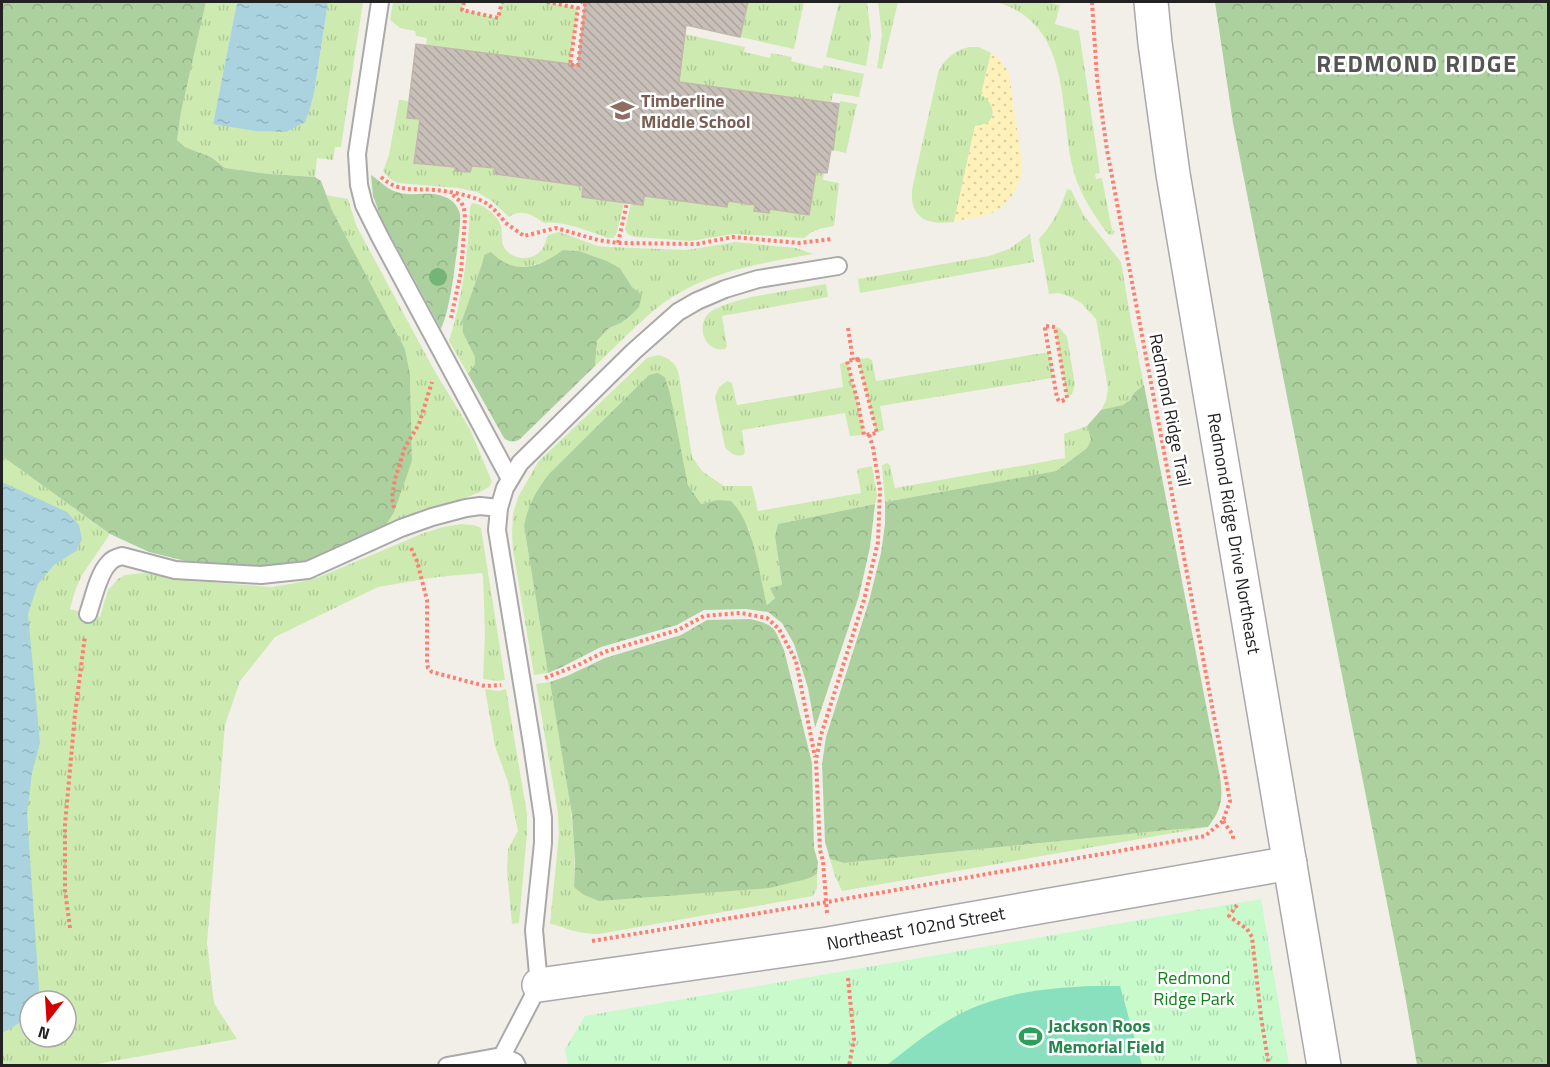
<svg xmlns="http://www.w3.org/2000/svg" width="1550" height="1067" font-family="'Titillium Web',sans-serif">
<style>
.grass{fill:url(#grass-tufts);fill-rule:evenodd}
.forest{fill:url(#forest-crowns)}
.sand{fill:url(#sand-dots)}
.park{fill:url(#park-tufts)}
.pitch{fill:#88e0be}
.water{fill:url(#water-ripples)}
.building{fill:url(#building-back-hatch);stroke:#c4b6ab;stroke-width:1.5}
.lines{fill:none;stroke-linecap:round;stroke-linejoin:round}
.service-casing{stroke:#a9a9a9;stroke-width:20}
.tertiary-casing{stroke:#a9a9a9;stroke-width:36}
.path{stroke:#fa8072;stroke-width:4;stroke-dasharray:3 3;stroke-linecap:butt}
.service{stroke:#fff;stroke-width:16}
.tertiary{stroke:#fff;stroke-width:33}
.tree{fill:#74b475}
.labels{text-anchor:middle;stroke-width:5;stroke-linejoin:round;paint-order:stroke}
.education-label{font-size:18px;font-weight:bold;fill:#785e54;stroke:#fff;text-anchor:start}
.street-label{font-size:18px;fill:#222;stroke:#fff}
.park-label{font-size:18px;fill:#0c8416;stroke:#fff}
.leisure-label{font-size:18px;font-weight:bold;fill:#27864d;stroke:#fff;text-anchor:start}
.district-label{font-size:24px;font-weight:bold;letter-spacing:1.5px;fill:#555;stroke:#fff}
</style>
<defs>
<pattern id="grass-tufts" width="24" height="20" patternUnits="userSpaceOnUse" patternTransform="scale(1.5)"><rect width="24" height="20" fill="#cdebb0"/><path d="M3 7l-1-3M5 7V3M7 7l1-3M15 17l-1-3M17 17v-4M19 17l1-3" fill="none" stroke="#b0c997"/></pattern>
<pattern id="forest-crowns" width="20" height="18" patternUnits="userSpaceOnUse" patternTransform="scale(1.5)"><rect width="20" height="18" fill="#add19e"/><path d="M2 6a3 3 0 1 1 6 0M12 15a3 3 0 1 1 6 0" fill="none" stroke="#95b388"/></pattern>
<pattern id="sand-dots" width="8" height="8" patternUnits="userSpaceOnUse" patternTransform="scale(1.5)"><rect width="8" height="8" fill="#fff1ba"/><path d="M2 2h.1M6 6h.1" fill="none" stroke="#dacea0" stroke-width="1.8" stroke-linecap="round"/></pattern>
<pattern id="park-tufts" width="24" height="20" patternUnits="userSpaceOnUse" patternTransform="scale(1.5)"><rect width="24" height="20" fill="#c8facc"/><path d="M3 7l-1-3M5 7V3M7 7l1-3M15 17l-1-3M17 17v-4M19 17l1-3" fill="none" stroke="#acd6af"/></pattern>
<pattern id="water-ripples" width="26" height="14" patternUnits="userSpaceOnUse" patternTransform="scale(1.5)"><rect width="26" height="14" fill="#aad3df"/><path d="M2 4q2-2 4 0t4 0M15 11q2-2 4 0t4 0" fill="none" stroke="#92b5bf"/></pattern>
<pattern id="building-back-hatch" width="6" height="6" patternUnits="userSpaceOnUse" patternTransform="scale(1.5)"><rect width="6" height="6" fill="#c7bfb8"/><path d="M-1 5l2 2M0 0l6 6M5-1l2 2" fill="none" stroke="#aba49e"/></pattern>
</defs>
<rect width="100%" height="100%" fill="#f2efe9"/>
<g class="grass">
<polygon points="206,2 237,2 213,124 309,112 314,94 328,2 363,2 341,147 335,147 333,160 317,158 315,177 269,174 225,168 211,157 185,147 177,140 181,112"/>
<polygon points="393,2 464,2 462,10 498,18 502,2 547,2 578,8 570,65 426,46 427,38 416,36 415,31 400,28 390,20"/>
<polygon points="748,2 804,2 794,49 740,37"/>
<polygon points="839,2 867,2 871,36 866,66 826,57"/>
<polygon points="878,2 898,2 882,69 877,68 882,35"/>
<path d="M997 2H1047L1060 5 1055 24 1079 31 1100 173 1095 174 1096 179 1102 178 1112 230 1115 231 1113 235 1108 234C1092 213 1078 191 1072 165 1059 104 1071 25 997 2Z"/>
<polygon points="684,34 745,47 744,52 770,58 771,53 792,57 791,61 822,69 824,65 864,74 859,97 833,93 831,103 679,82"/>
<path d="M969 47H979L991 53 981 95C992 100 999 118 985 124 983 125 977 126 975 126L954 222C925 226 907 216 913 185L938 73C944 59 954 51 969 47Z"/>
<path d="M399 100 409 101 407 117 420 119 415 163 455 167V171L470 172 472 166 495 168 496 175 583 186V197L624 203 616 235 613 238H608C590 232 563 220 544 223 533 215 521 208 509 217L492 201 477 192 458 188 398 183 390 179 383 171 389 155Z"/>
<polygon points="840,101 857,104 846,153 833,150"/>
<path d="M816 172 824 173 823 180 839 183 834 226C822 228 814 229 804 238L734 234 690 241 636 237C630 236 627 235 625 229L631 203 643 205 644 196 727 207 728 201 755 205V211L769 213 770 209 809 215Z"/>
<path d="M1067 189 1071 190 1083 214 1121 262 1131 321 1144 385C1138 390 1135 395 1130 400 1123 408 1111 409 1101 410L1106 401 1108 388 1096 319 1081 303 1071 297 1059 293 1049 294 1039 239C1053 224 1061 208 1067 189Z"/>
<polygon points="326,195 348,199 357,227 434,370 470,429 492,482 489,487 478,493 384,528 412,461 410,374 405,349 332,210"/>
<path d="M472 203C483 204 497 214 501 226 503 233 500 242 505 249 514 261 535 261 543 248 545 245 546 239 548 235L559 232 598 246 609 247 687 250 735 242 796 248 813 254C755 264 698 273 652 312 632 329 614 348 595 366L597 342 609 328 621 323 629 317 639 306 641 295 632 287 620 268 607 261 579 251 564 250 551 259 525 268 514 267 484 255 482 264 462 320 463 333 475 357V364L468 374 449 341C463 297 468 253 470 208Z"/>
<polygon points="1030,234 1034,262 860,293 858,279 989,256 1009,249"/>
<path d="M826 284 828 297 722 316 727 346 725 349C704 353 695 324 710 312 719 305 740 300 751 297Z"/>
<polygon points="1055,327 1060,328 1067,337 1075,385 1072,394 1067,398"/>
<polygon points="1049,352 1053,378 880,406 884,430 877,433 858,359 868,358 872,360 876,381"/>
<path d="M658 355C670 358 676 363 679 375L692 457 703 472 724 486H752L758 511 861 493 857 470 858 469 872 466 877 496 875 504 778 524 775 536 782 585 775 598 767 605 749 529 717 500 701 504 688 485 670 393 665 377 662 375 524 526 548 673 534 675 513 550 512 534 513 514 518 497 538 462 647 358Z"/>
<path d="M847 361 858 403 864 435 850 436 845 413 742 430 745 452 743 455C735 457 730 453 725 447L715 397 719 387 727 381 732 383 737 405 843 387 840 364Z"/>
<polygon points="1087,426 1091,440 1087,448 1056,471 885,502 882,465 888,463 890,466 895,488 1065,458 1064,434"/>
<path d="M2 456 110 534 82 575 75 591 70 609 100 617 108 590 118 579 125 575 144 573 186 580 271 587 296 583 319 577 424 533 443 527 461 524 474 525 481 528 505 680 497 681 483 679 485 634 483 577 482 573 437 577 378 587 275 637 240 681 225 725 207 943 214 1003 237 1039 91 1065H2ZM30 1001H66V1037H30Z"/>
<path d="M550 682C561 749 577 817 574 886L810 878 817 874V888L813 896 599 934C590 934 582 933 574 931 566 929 559 925 550 924L559 834 558 813 536 684Z"/>
<polygon points="485,689 499,691 506,689 527,814 527,833 519,923 512,924 507,870 508,849 518,831 508,782 495,746"/>
<polygon points="1208,827 842,891 835,876 830,859 844,863 1169,830"/>
</g>
<g class="forest">
<polygon points="2,2 206,2 181,112 177,140 185,147 211,157 225,168 269,174 315,177 321,181 332,210 405,349 410,374 412,461 394,512 384,528 309,563 256,569 198,564 149,552 110,534 2,456"/>
<polygon points="1215,2 1548,2 1548,1065 1417,1065 1404,989 1233,123"/>
<path d="M371 175C379 180 386 188 394 191 409 198 428 190 445 197 452 199 458 206 460 214 461 225 458 239 457 251 453 277 451 304 441 329L382 220 373 196Z"/>
<path d="M563 250 579 251 607 261 620 268 632 287 642 295 639 307 629 317 621 323 609 328 597 341 595 366 520 439C513 443 509 442 504 438L468 374 475 364V357L463 333 462 320 482 264 484 255 491 252C514 276 539 268 563 250Z"/>
<path d="M658 373 665 377 670 393 688 485 701 504 717 500 731 501C754 523 759 574 767 605L775 598 770 588 782 585 775 536 778 524 875 504 870 547 859 596 815 728 808 688 794 644 782 623 768 612 746 609 704 610 677 625 601 647 562 667 548 673 524 526C528 505 536 491 549 474L649 375Z"/>
<path d="M1144 385 1220 777C1223 799 1222 809 1208 827L1169 830 844 863 830 859 825 842 822 764 826 737 869 601 881 553 885 524V502L1056 471 1087 448 1091 440 1087 426 1101 410 1123 405 1130 400 1135 392Z"/>
<path d="M750 619C775 625 774 627 784 650L812 763 814 848 818 862 817 874 810 878 770 888 599 901 584 895 574 887 575 863 572 815 550 682 567 676 605 658 681 635 707 620Z"/>
</g>
<path class="sand" d="M991 53 999 58 1009 73 1022 163C1022 186 1009 207 987 215 976 218 964 219 954 222L975 126C977 125 983 125 985 124 999 118 992 100 981 95Z"/>
<polygon class="park" points="1261,899 1289,1065 568,1066 565,1049 585,1016"/>
<path class="pitch" d="M1090 986H1120L1142 1065H887C915 1043 947 1017 980 1005 1016 991 1053 988 1090 986Z"/>
<g class="water">
<polygon points="237,2 328,2 314,94 309,112 305,122 286,132 255,131 213,124"/>
<polygon points="2,482 67,512 79,525 82,539 76,551 54,565 38,584 28,614 40,743 32,773 27,814 39,989 36,1001 30,1001 30,1015 16,1025 2,1033"/>
</g>
<polygon class="building" points="581,2 748,2 740,37 686,25 679,82 839,104 833,150 831,149 827,173 816,172 809,215 770,209 769,213 754,211 755,205 728,201 727,207 644,196 643,205 627,203 582,197 583,186 495,174 495,168 472,166 470,172 455,171 455,167 414,163 420,119 407,118 416,44 578,65 585,3"/>
<g class="lines">
<defs>
<g id="service">
<polyline points="380,2 357,154 359,185 364,205 380,237 510,479"/>
<path d="M88 614C93 600 98 574 109 563 112 559 118 557 122 556L175 570 261 575 308 570 401 528 432 517 466 508 480 506 499 508"/>
<polyline points="502,1056 539,985 534,930 543,843 543,818 532,744 497,530 499,508 505,488 520,463 633,352 678,312 697,301 725,289 758,279 838,266"/>
<polyline points="447,1066 502,1056 515,1062 517,1066"/>
</g>
<g id="tertiary">
<path id="s1" d="M1151 2 1155 43 1173 174 1324 1066"/>
<path id="s2" d="M539 985 828 944 1290 863"/>
</g>
</defs>
<use href="#service" class="service-casing"/>
<use href="#tertiary" class="tertiary-casing"/>
<g class="path">
<polyline points="464,2 462,10 498,18 502,2"/>
<polyline points="547,2 578,8 570,65 578,65 585,3 581,2"/>
<polyline points="1092,2 1097,78 1107,150 1230,801 1223,821"/>
<path d="M381 177C399 193 413 188 434 190 449 191 467 195 480 200 492 205 497 213 505 222 510 227 518 231 524 236L556 228 598 240 618 243 697 244 733 237 799 243 832 239"/>
<polyline points="618,243 627,203"/>
<polyline points="451,318 461,272 465,219 464,208 461,202 452,194"/>
<polygon points="1046,326 1055,327 1067,398 1062,401 1059,401 1057,398 1045,329"/>
<polyline points="848,328 853,360"/>
<polygon points="858,359 877,433 864,435 858,403 847,361"/>
<polyline points="394,508 392,498 395,479 405,447 419,424 432,382"/>
<polyline points="411,548 417,561 427,600 427,663 428,668 432,672 485,686 501,685"/>
<polyline points="545,678 578,665 604,652 678,630 704,616 741,613 767,618 779,629 796,661 815,757"/>
<polyline points="1223,821 1233,835 1233,841"/>
<polyline points="1237,905 1229,916 1247,929 1252,937 1261,1017 1269,1066"/>
<polyline points="827,913 823,861 820,850 816,760 821,735 864,600 878,542 880,490 873,448 869,434"/>
<polyline points="70,928 65,890 65,825 75,714 85,636"/>
<polyline points="592,941 827,902 1205,836 1223,821"/>
<polyline points="848,978 854,1039 849,1066"/>
</g>
<use href="#service" class="service"/>
<use href="#tertiary" class="tertiary"/>
</g>
<circle class="tree" cx="438" cy="277" r="9"/>
<defs>
<symbol id="school-bare" viewBox="-9 -9 18 18"><path d="M0-5L7-2L0 1L-7-2ZM-4 1L0 2.5L4 1V4Q0 6-4 4Z" fill="#8d6e63" stroke="#fff" stroke-width="2.5" paint-order="stroke"/></symbol>
<symbol id="stadium-bare" viewBox="-9 -9 18 18"><path d="M0-5a6.5 5 0 1 0 0 10a6.5 5 0 1 0 0-10ZM-3.5-1.8h7v3.6h-7Z" fill="#2e9e5b" stroke="#fff" stroke-width="2.5" paint-order="stroke"/></symbol>
</defs>
<g fill-rule="evenodd">
<use href="#school-bare" x="606" y="94" width="33" height="33"/>
<use href="#stadium-bare" x="1014" y="1020" width="33" height="33"/>
</g>
<g class="labels">
<g class="education-label">
<text x="641" y="107">Timberline<tspan x="641" dy="21">Middle School</tspan></text>
</g>
<g class="street-label">
<text transform="translate(1170 410) rotate(79)" y="6">Redmond Ridge Trail</text>
<text dy="6" stroke="none"><textPath href="#s1" startOffset="538">Redmond Ridge Drive Northeast</textPath></text>
<text dy="6" stroke="none"><textPath href="#s2" startOffset="381">Northeast 102nd Street</textPath></text>
</g>
<g class="park-label">
<text x="1194" y="984">Redmond<tspan x="1194" dy="21">Ridge Park</tspan></text>
</g>
<g class="leisure-label">
<text x="1048" y="1032">Jackson Roos<tspan x="1048" dy="21">Memorial Field</tspan></text>
</g>
<g class="district-label">
<text x="1417" y="72">REDMOND RIDGE</text>
</g>
</g>
<rect width="1550" height="1067" fill="none" stroke="#222222" stroke-width="6"/>
<g transform="translate(48 1019) rotate(197)"><circle r="28" fill="#ffffff" stroke="#a7a7a7" stroke-width="1.5"/>
<path d="M0-4.5L10 22L0 15L-10 22Z" fill="#d40000"/>
<text y="-9" font-size="16" font-weight="bold" text-anchor="middle" fill="#222222">N</text>
</g>
</svg>
